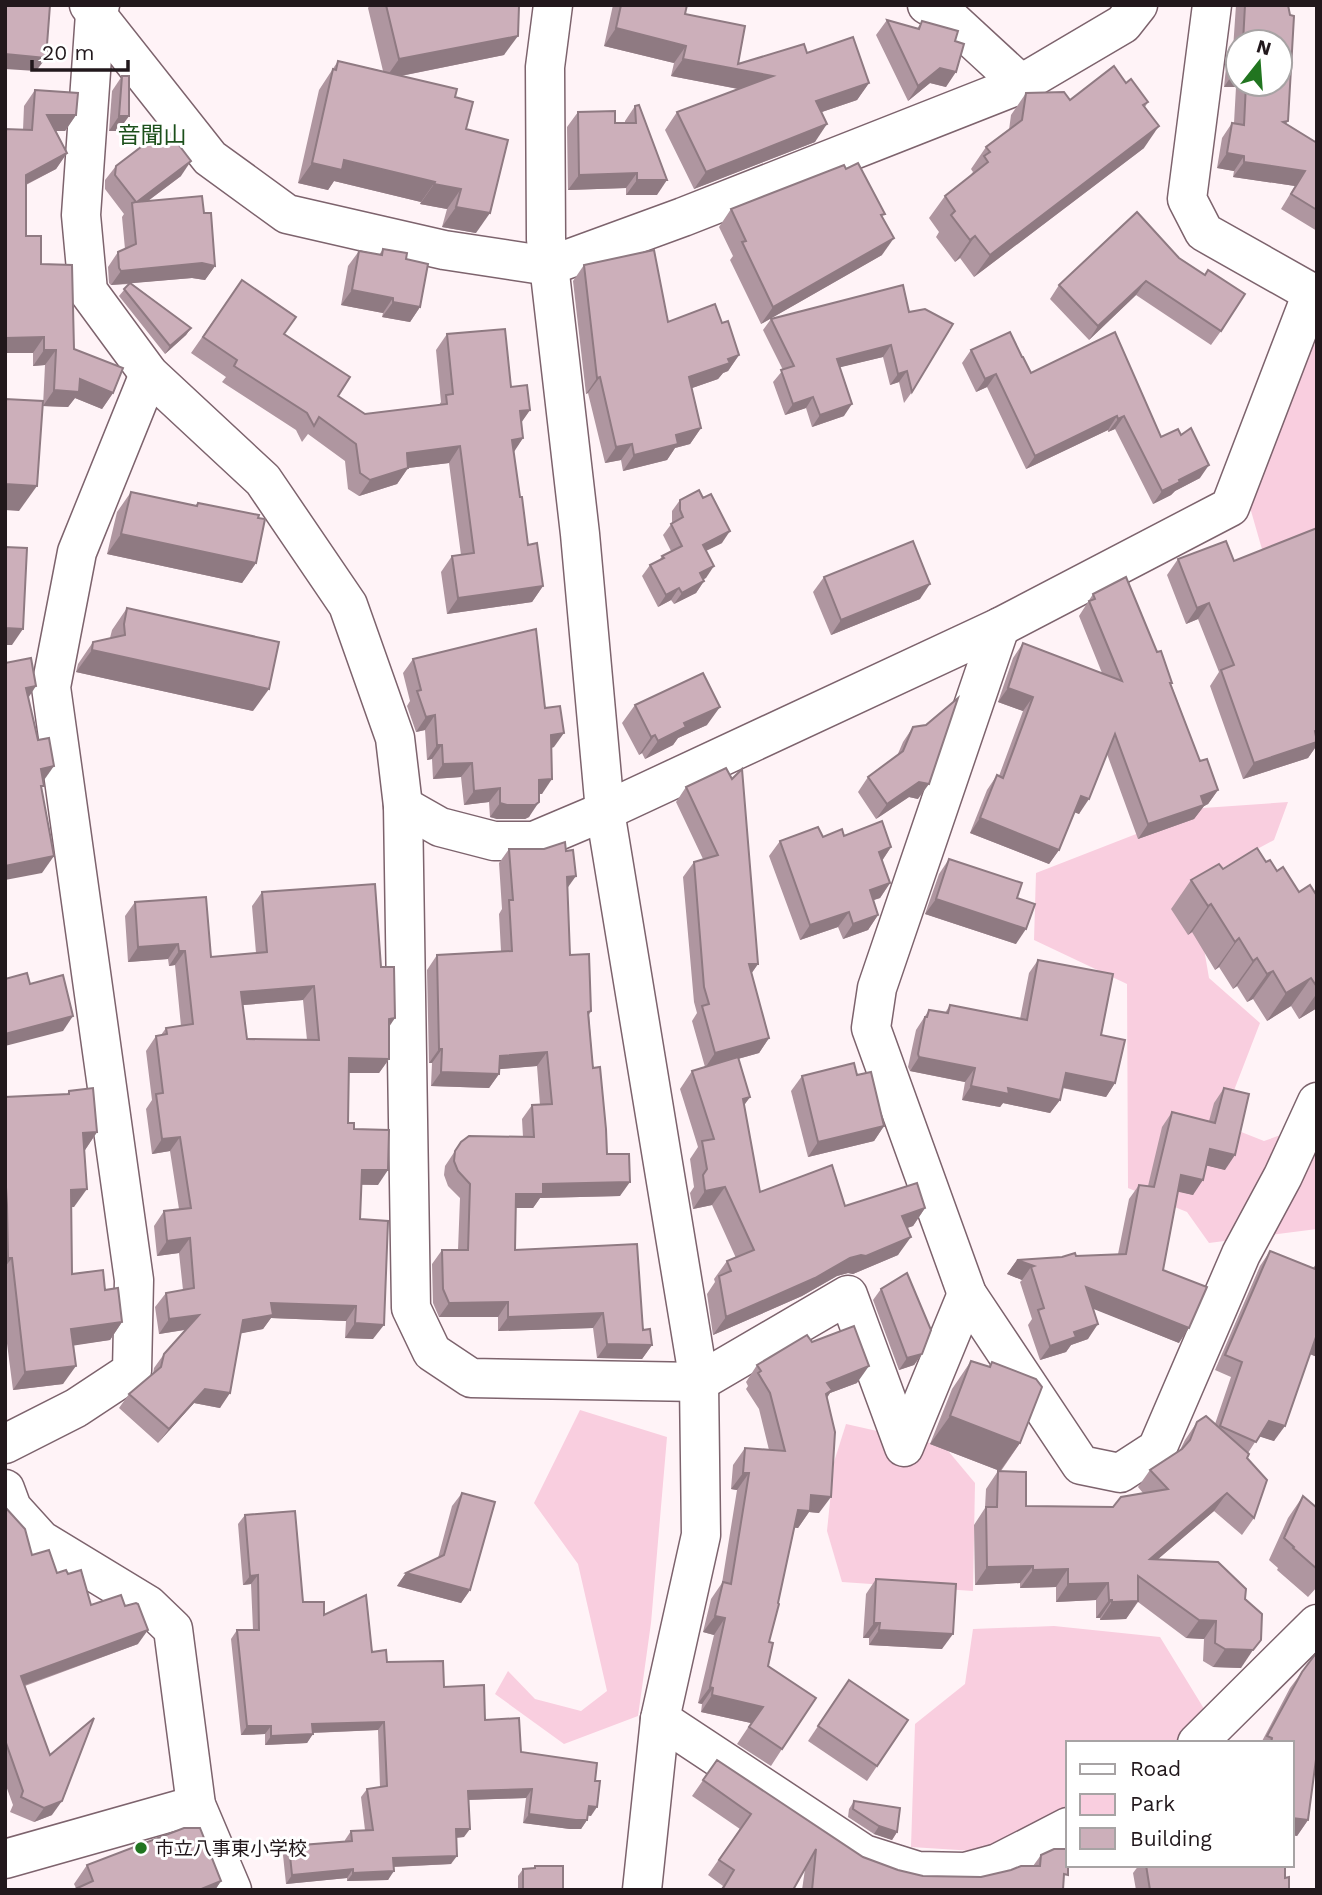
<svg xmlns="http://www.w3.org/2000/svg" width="1322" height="1895" font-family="'Work Sans','Noto Sans JP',sans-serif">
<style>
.green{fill:#f9cedf}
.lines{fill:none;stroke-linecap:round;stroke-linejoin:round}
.street-casing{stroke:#7d636d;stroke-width:41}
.secondary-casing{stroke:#7d636d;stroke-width:41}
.street{stroke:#fff;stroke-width:38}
.secondary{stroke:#fff;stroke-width:38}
.wall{fill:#af96a0;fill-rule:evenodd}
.shaded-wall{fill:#8f7a82}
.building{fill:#ccafba;stroke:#8f7a82;stroke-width:2;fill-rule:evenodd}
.poi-dot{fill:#217520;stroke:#fff;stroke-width:2.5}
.labels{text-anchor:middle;stroke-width:6;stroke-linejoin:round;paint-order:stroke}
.poi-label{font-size:19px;fill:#22181c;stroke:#fff;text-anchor:start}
.quarter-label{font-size:23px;fill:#1c501b;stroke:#fff}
</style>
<rect width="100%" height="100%" fill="#fff3f7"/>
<g class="green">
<polygon points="1307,337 1317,347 1317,578 1266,563 1234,452"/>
<polygon points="1288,802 1274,840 1193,884 1209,978 1260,1023 1221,1124 1264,1141 1317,1122 1317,1229 1209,1243 1187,1212 1128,1188 1127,984 1034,940 1036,873 1203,808"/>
<polygon points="580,1410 667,1437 651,1623 638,1716 564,1744 495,1694 508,1671 535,1699 581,1711 607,1691 578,1564 534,1503"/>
<polygon points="846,1424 944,1446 975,1483 973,1591 842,1582 827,1531 834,1462"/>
<polygon points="1054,1626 1160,1637 1206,1712 1231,1743 1068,1743 1068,1857 911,1847 915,1724 965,1684 973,1629"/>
</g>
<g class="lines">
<defs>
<g id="street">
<polyline points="89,5 210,158 287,214 444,250 549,266 683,217 1021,84 1123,24 1138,5"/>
<polyline points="100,5 95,14 81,215 88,291 149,374 263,480 348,605 395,738 403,806 411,1308 432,1352 471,1378 699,1382 848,1295 904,1447 967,1294"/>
<polyline points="927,5 944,13 1021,84"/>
<polyline points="1212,5 1187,199 1204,232 1312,293"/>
<polyline points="1000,627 877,988 871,1028 967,1294 1081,1465 1120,1473 1157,1449 1241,1254 1283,1176 1317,1102"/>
<polyline points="403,806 440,827 494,841 534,841 605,811 1000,627 1230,507 1312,293 1317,292"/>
<polyline points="5,1444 76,1408 132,1371 134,1280 51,687 77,552 149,374"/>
<polyline points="5,1489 12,1508 41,1540 148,1605 173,1629 196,1805 232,1890"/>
<polyline points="660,1719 864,1854 918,1871 965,1872 998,1863 1068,1827"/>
<polyline points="1197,1743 1317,1624"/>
<polyline points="5,1859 196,1805"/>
</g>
<polyline id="secondary" points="553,5 545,67 546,239 580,534 605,811 699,1382 701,1535 660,1719 642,1890"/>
</defs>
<use href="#street" class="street-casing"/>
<use href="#secondary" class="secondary-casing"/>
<use href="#street" class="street"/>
<use href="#secondary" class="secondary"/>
</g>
<g class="wall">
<polygon points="370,5 518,5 504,55 401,76 455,97 466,129 476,233 442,227 447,209 420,204 421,202 334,181 328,190 298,183 319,90 338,61 383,71 368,8"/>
<polygon points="613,5 687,5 685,14 738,64 807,53 869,83 857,100 822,112 815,142 694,189 665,130 677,112 738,89 671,76 674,63 604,46"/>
<path d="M1236 5H1288V121L1286 124 1317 143V231L1281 209 1295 186 1233 177 1234 171 1217 168 1222 138 1232 123H1234L1236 87H1224L1227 58 1233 49ZM1238 42H1280V84H1238Z"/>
<polygon points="887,20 917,29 922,21 955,41 946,87 930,83 908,101 876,35"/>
<polygon points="122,76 129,116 118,131 109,131 112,91"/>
<polygon points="1126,83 1148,102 1145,107 1144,148 974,277 960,258 955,262 936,237 939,232 929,218 945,196 969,177 973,172 971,169 986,147 1009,130 1011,115 1026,93 1070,100"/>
<polygon points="35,90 76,115 65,131 56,131 67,153 56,169 26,185 26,236 41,264 74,349 113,393 102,409 75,398 68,407 43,406 45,365 33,366 33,353 5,353 5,129 23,130 24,106"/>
<polygon points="635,106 657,195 626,195 626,188 568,190 567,127 578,112 615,123 625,123 625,121"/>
<polygon points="116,166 181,176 148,201 204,213 215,266 205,280 192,278 131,283 191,328 186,335 165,354 119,296 129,284 111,285 109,283 108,267 118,252 125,249 122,217 124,214 105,189 105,180"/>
<polygon points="846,169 882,217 882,255 761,324 730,260 733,256 719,227 731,209"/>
<polygon points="1137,212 1221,331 1211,345 1136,295 1089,340 1050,299 1059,285"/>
<polygon points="383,249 406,259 420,307 410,322 382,317 383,313 341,305 348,266 359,251 379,255"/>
<polygon points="584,265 668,322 722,323 739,355 728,371 723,373 718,379 692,388 701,428 690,444 675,448 667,460 623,471 621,460 605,463 588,393 586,394 573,281"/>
<polygon points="242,280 284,334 338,396 365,414 439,405 441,402 436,350 447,334 511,387 530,410 521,422 523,438 513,452 528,545 543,586 532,602 447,614 441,572 452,556 461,555 449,463 408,468 397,484 359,496 348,489 345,461 308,434 302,442 296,430 222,382 226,377 191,353"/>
<polygon points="903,285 912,392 904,403 899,382 890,385 883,357 840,367 844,416 812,427 806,408 785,415 773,382 783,370 763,330 771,319"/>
<polygon points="1115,332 1161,437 1200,478 1175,491 1171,495 1153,504 1115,429 1108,432 1108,430 1026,469 987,387 976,392 962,363 971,350 1022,357 1031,373"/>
<polygon points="131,492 195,506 198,503 258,518 256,563 242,583 107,554 117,512"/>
<polygon points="680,500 722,543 706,551 706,578 703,579 704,581 696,593 674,604 671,600 658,607 642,576 650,565 659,561 662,556 671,551 663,535 672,523 672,511"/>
<polygon points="1317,528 1317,745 1308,758 1243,779 1210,686 1219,672 1198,619 1186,624 1167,575 1178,559 1234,561"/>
<polygon points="824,577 920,599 831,635 813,592"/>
<polygon points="1093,594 1157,652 1171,684 1200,761 1218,790 1208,804 1204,806 1194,819 1138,839 1107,754 1079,814 1075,812 1059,850 1049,864 970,833 987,790 997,775 999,776 1023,711 998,702 1013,658 1023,643 1102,673 1079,616"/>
<polygon points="127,608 253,711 76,672 78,664 93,642 110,638 112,630"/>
<polygon points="413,659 545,708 554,747 552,748 542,794 539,794 529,817 525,819 497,819 490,817 489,802 464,805 461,777 433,779 432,759 427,760 425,730 416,732 407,706 410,701 403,673"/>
<polygon points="635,705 707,725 678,738 673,745 645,759 642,753 639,755 622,723"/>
<polygon points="913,727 918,799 909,797 876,819 858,792 868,777 897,756 903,742"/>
<polygon points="726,768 758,964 751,974 769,1038 759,1053 738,1059 750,1097 744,1105 760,1192 845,1206 925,1208 913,1226 907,1228 898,1255 853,1274 848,1273 837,1276 802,1296 713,1335 707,1294 715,1282 714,1279 727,1261 736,1258 712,1205 693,1209 690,1193 694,1187 690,1159 698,1147 680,1089 692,1071 705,1067 692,1021 697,1013 694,1002 683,877 694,862 703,859 676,802 686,787"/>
<polygon points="844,836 891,847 882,861 890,883 880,898 873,900 878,915 868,930 843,939 838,927 800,940 769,856 780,841"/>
<polygon points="509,849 567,888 570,955 591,1011 589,1015 593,1068 607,1154 620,1196 540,1198 533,1208 516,1208 515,1250 643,1330 652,1345 642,1359 597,1358 593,1328 498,1331 498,1317 439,1317 433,1303 432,1264 442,1250 458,1250 460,1198 448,1186 444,1175 445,1166 461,1142 523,1137 522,1119 532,1105 540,1105 537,1066 499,1069 499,1074 489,1088 431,1086 432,1063 429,1063 427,970 437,955 501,951 499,914 502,909 499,863"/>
<polygon points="949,859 1017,898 1016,944 925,914 939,874"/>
<polygon points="1266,862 1277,871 1299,892 1317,896 1317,1008 1299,1019 1291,1006 1267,1021 1253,999 1247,1002 1237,986 1233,989 1219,967 1215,970 1192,932 1188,935 1171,909 1191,880 1223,869"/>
<path d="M262 892 381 967 389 1027V1059L379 1073H349L348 1123 354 1129 378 1185H361L360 1219 373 1339 345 1338 346 1321 271 1318 263 1329 241 1333 220 1408 194 1403 158 1443 119 1408 129 1394 153 1374 154 1368 164 1354 185 1330 159 1334 155 1307 166 1293 183 1290 179 1253 157 1256 154 1226 164 1211 179 1209 170 1151 152 1154 146 1109 152 1100 146 1051 156 1036 161 1035 166 1028 181 1026 175 965 169 966 168 959 128 962 125 916 135 902 211 957 256 953 252 906ZM303 1000 307 1040 247 1039 243 1005Z"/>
<polygon points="1038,960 1101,1035 1115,1083 1106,1097 1062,1088 1060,1100 1050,1113 1003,1103 1000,1107 962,1100 965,1082 910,1071 908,1067 916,1030 929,1010 945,1013 950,1005 1020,1019 1029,973"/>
<polygon points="857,1075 884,1126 874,1141 808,1157 791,1091 802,1076"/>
<polygon points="1224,1088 1225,1170 1206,1165 1193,1195 1178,1191 1163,1270 1179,1343 1093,1308 1088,1339 1071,1345 1066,1352 1040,1360 1028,1325 1032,1319 1020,1282 1022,1280 1007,1274 1017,1260 1118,1254 1129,1199 1139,1185 1148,1186 1162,1127 1172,1112 1209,1121 1214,1103"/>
<polygon points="69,1091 97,1132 85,1150 74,1207 71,1207 72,1274 105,1290 122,1322 110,1340 73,1345 63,1384 13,1390 5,1328 5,1097 67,1094"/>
<polygon points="1270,1251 1313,1268 1317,1263 1317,1357 1310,1354 1274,1441 1259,1436 1248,1453 1247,1458 1254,1518 1242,1535 1214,1511 1157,1560 1218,1562 1241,1668 1213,1667 1203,1661 1204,1639 1186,1638 1138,1602 1126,1619 1100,1620 1100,1618 1096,1618 1096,1600 1056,1602 1056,1587 1020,1588 1020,1583 975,1585 974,1525 985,1508 986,1489 998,1471 1000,1471 930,1444 952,1389 971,1361 988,1367 992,1362 1020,1443 1001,1471 1026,1506 1113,1507 1143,1493 1138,1487 1150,1470 1180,1450 1185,1440 1197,1422 1215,1424 1231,1377 1215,1370 1260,1266"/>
<polygon points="881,1289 922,1354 914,1365 899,1370 873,1300"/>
<polygon points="812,1342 857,1383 830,1393 827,1398 819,1513 809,1512 798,1528 794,1527 769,1642 768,1666 782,1749 771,1766 737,1744 751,1723 701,1712 702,1704 698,1703 714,1635 703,1632 711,1599 722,1583 737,1490 731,1489 733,1465 745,1448 769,1450 759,1409 746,1389 748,1386 746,1382 757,1365"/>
<polygon points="462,1493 470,1590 461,1603 397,1586 406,1573 438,1558 452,1506"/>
<polygon points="1303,1496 1317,1508 1317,1587 1308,1597 1277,1570 1278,1568 1269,1560 1288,1518"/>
<polygon points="5,1507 32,1555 57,1573 68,1574 91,1605 138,1644 25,1686 52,1815 34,1822 10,1812 13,1805 5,1783"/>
<polygon points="245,1515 303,1602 324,1615 387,1662 444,1687 485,1720 591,1816 588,1815 587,1820 581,1829 570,1829 523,1823 526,1798 469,1800 464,1837 456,1838 451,1864 394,1867 388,1880 347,1881 347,1878 286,1884 283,1855 289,1846 345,1842 345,1840 351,1831 365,1830 361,1797 367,1789 380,1787 378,1730 313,1733 307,1743 265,1745 265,1734 241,1735 231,1639 237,1630 253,1630 251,1584 243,1585 238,1524"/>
<polygon points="876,1579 942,1649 869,1645 869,1638 863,1638 866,1594"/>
<polygon points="1317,1652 1317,1762 1315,1762 1308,1820 1297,1836 1292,1835 1292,1743 1261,1743 1290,1688"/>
<polygon points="849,1680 908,1720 867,1781 808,1741"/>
<polygon points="717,1760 863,1857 898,1870 923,1876 981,1877 1033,1866 1041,1855 1063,1881 1063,1890 802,1890 805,1869 793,1890 720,1890 723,1886 708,1875 740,1829 692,1796"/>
<polygon points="854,1801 897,1832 892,1840 874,1834 848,1817 849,1809"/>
<polygon points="87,1865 221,1881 215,1890 72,1890 76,1888 74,1884"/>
<polygon points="1139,1865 1285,1865 1285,1878 1289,1890 1136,1890 1133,1873"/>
<polygon points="535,1866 563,1890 518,1890 518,1876 523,1869 533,1868"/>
</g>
<g class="shaded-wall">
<polygon points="616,28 686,46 674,63 604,46"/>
<polygon points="518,36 504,55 385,79 399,59"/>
<polygon points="5,54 46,58 36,71 5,69"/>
<polygon points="683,59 773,76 760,93 671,76"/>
<polygon points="940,68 956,72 946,87 930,83 908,101 918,86"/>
<polygon points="1234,72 1238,72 1238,84 1236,87 1224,87"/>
<polygon points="869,83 857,100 804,118 816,101"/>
<polygon points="47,115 76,115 65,131 36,131"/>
<polygon points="119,116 129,116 118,131 109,131"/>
<polygon points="827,124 815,142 694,189 706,172"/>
<polygon points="1159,126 1144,148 974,277 990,255"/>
<polygon points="67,153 56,169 15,190 26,175"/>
<polygon points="1227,153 1244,156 1234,171 1217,168"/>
<polygon points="344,160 435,182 421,202 334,181 328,190 298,183 312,163"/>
<polygon points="191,161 181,176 133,212 137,202"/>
<polygon points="1244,162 1305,171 1295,186 1233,177"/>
<polygon points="637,173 626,188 568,190 579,175"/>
<polygon points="637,180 667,180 657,195 626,195"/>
<polygon points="434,184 461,189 447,209 420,204"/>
<polygon points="456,207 490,213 476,233 442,227"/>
<polygon points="975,236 960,258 955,262 970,240"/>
<polygon points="894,238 882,255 761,324 773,307"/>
<polygon points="202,263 215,266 205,280 192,278 111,285 121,271"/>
<polygon points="1146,281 1136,295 1089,340 1098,326"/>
<polygon points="352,290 393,298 383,313 341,305"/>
<polygon points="393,302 420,307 410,322 382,317"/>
<polygon points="191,328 186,335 165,354 170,346"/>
<polygon points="44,337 33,353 5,353 5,338"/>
<polygon points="891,345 883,357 829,370 837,359"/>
<polygon points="44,350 56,350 45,365 33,366"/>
<polygon points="739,355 728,371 723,373 718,379 678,393 689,377 728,359"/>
<polygon points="907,371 899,382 890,385 898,374"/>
<polygon points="996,374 987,387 976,392 985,379"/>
<polygon points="600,377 588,393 586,394 597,378"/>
<polygon points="80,379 113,393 102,409 75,398 68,407 43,406 54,390"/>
<polygon points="813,397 806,408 785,415 793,404"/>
<polygon points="852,404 844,416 812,427 820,415"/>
<polygon points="530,410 519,426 520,411"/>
<polygon points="1117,416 1108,430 1026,469 1035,456"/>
<polygon points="1124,416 1115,429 1108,432 1118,419"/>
<polygon points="701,428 690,444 675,448 667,460 623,471 634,455 676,435"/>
<polygon points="523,438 512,455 512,440"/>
<polygon points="632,444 621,460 605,463 616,447"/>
<polygon points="460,446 449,463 408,468 397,484 359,496 370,480 407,453"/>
<polygon points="1209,465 1200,478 1175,491 1171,495 1153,504 1162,491 1179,480"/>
<polygon points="5,484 37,486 19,511 5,510"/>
<polygon points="730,531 722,543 695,556 703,545"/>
<polygon points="121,534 256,563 242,583 107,554"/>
<polygon points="714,566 706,578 692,585 700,573"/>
<polygon points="704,581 696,593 674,604 682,593"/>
<polygon points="930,584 920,599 831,635 841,620"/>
<polygon points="543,586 532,602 447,614 458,598"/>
<polygon points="679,588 671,600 658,607 666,595"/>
<polygon points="1209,603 1198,619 1186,624 1197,608"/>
<polygon points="5,628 23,629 12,645 5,645"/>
<polygon points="92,650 269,689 253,711 76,672"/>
<polygon points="36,686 25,703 26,688"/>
<polygon points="1008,688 1033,697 1023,711 998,702"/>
<polygon points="720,707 707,725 678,738 673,745 645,759 658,741 684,723"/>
<polygon points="435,715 425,730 416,732 426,717"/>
<polygon points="1317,730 1317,745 1308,758 1243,779 1254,763"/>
<polygon points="564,733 554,747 541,749 551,735"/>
<polygon points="655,735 642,753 639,755 651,737"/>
<polygon points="437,745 442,745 432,759 427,760"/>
<polygon points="472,763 461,777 433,779 443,764"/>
<polygon points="54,766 42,783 41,769"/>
<polygon points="552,779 542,794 529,794 539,780"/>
<polygon points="919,782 929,784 918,799 909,797 876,819 887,804"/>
<polygon points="500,788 489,802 464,805 474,791"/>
<polygon points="1218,790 1208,804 1204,806 1194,819 1138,839 1148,824 1201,796"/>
<polygon points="1081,796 1089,799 1079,814 1071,811"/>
<polygon points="539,802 529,817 525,819 497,819 490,817 500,803"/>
<polygon points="980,818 1059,850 1049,864 970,833"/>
<polygon points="891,847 881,862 879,852"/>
<polygon points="54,856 42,873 5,880 5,866"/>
<polygon points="576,876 566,890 567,877"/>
<polygon points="890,883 880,898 859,905 870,890"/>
<polygon points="936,899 1026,929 1016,944 925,914"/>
<polygon points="1211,904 1192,932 1188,935 1208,906"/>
<polygon points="849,912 838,927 800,940 810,925"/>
<polygon points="878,915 868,930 843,939 853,924"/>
<polygon points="1239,938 1219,967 1215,970 1235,942"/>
<polygon points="178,944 168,959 128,962 138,947"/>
<polygon points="179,951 185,951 175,965 169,966"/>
<polygon points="1257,958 1237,986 1233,989 1253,961"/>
<polygon points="749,964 758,964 748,978"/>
<polygon points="1273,971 1253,999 1247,1002 1267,974"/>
<polygon points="1311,978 1291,1006 1267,1021 1286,993"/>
<polygon points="314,986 303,1000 231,1006 241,992"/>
<polygon points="1317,993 1317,1008 1299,1019"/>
<polygon points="73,1016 63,1031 5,1046 5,1034"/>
<polygon points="395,1018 385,1033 389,1019"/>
<polygon points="769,1038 759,1053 705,1068 715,1053"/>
<polygon points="439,1049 442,1049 432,1063 429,1063"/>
<polygon points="547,1052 537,1066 490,1070 500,1056"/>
<polygon points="919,1057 975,1068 965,1082 910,1071"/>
<polygon points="349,1058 389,1059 379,1073 338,1073"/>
<polygon points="441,1072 499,1074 489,1088 431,1086"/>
<polygon points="1066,1073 1115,1083 1106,1097 1056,1086"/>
<polygon points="971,1086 1008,1088 1060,1100 1050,1113 1003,1103 1000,1107 962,1100"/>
<polygon points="750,1097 737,1115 743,1099"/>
<polygon points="884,1126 874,1141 808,1157 818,1142"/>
<polygon points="97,1132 85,1150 83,1133"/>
<polygon points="180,1137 170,1151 152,1154 162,1139"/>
<polygon points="1210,1149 1235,1155 1225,1170 1200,1164"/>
<polygon points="362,1170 388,1170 378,1185 352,1184"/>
<polygon points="1181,1175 1203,1180 1193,1195 1170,1190"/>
<polygon points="630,1182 620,1196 540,1198 533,1208 506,1208 516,1194 543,1184"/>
<polygon points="725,1187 712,1205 693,1209 705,1191"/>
<polygon points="87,1189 74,1207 58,1208 71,1190"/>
<polygon points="925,1208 913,1226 889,1234 902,1216"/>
<polygon points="911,1237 898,1255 853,1274 848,1273 837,1276 802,1296 713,1335 726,1317 850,1258"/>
<polygon points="190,1238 179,1253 157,1256 167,1241"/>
<polygon points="8,1258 12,1258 5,1267 5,1262"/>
<polygon points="1017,1260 1034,1266 1031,1267 1022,1280 1007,1274"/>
<polygon points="1086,1287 1189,1328 1179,1343 1076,1302"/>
<polygon points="508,1302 498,1317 439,1317 449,1303"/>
<polygon points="271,1303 356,1306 346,1321 271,1318 263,1329 233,1335 243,1320"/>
<polygon points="603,1313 593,1328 498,1331 508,1317"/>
<polygon points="199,1315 189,1329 159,1334 169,1319"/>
<polygon points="122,1322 110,1340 58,1348 71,1329"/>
<polygon points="355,1323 384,1325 373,1339 345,1338"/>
<polygon points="1098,1324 1088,1339 1071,1345 1066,1352 1040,1360 1050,1346 1074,1332"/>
<polygon points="1316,1337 1317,1337 1317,1357 1305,1352"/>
<polygon points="607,1344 652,1345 642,1359 597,1358"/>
<polygon points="922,1354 914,1365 899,1370 907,1358"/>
<polygon points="76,1366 63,1384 13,1390 25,1372"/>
<polygon points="869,1366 857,1383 830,1393 820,1407 827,1383"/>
<polygon points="205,1389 230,1393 220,1408 194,1403 158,1443 169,1429"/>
<polygon points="950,1416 1020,1443 1000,1471 930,1444"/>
<polygon points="1269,1421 1285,1426 1274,1441 1258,1436"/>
<polygon points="743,1473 749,1473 737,1490 731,1489"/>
<polygon points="1227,1493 1214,1511 1137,1577 1150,1559"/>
<polygon points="811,1495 831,1497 819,1513 809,1512 798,1528 786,1527 798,1510"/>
<polygon points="1033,1566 1020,1583 975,1585 987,1567"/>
<polygon points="1068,1569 1056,1587 1020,1588 1033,1570"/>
<polygon points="406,1573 470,1590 461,1603 397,1586"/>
<polygon points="258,1575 251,1584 243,1585 250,1576"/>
<polygon points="1108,1583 1096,1600 1056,1602 1068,1584"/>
<polygon points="1109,1600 1112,1600 1100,1618 1096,1618"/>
<polygon points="1138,1601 1126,1619 1100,1620 1112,1602"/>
<polygon points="715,1616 725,1618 714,1635 703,1632"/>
<polygon points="1199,1620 1216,1621 1204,1639 1186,1638"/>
<polygon points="874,1623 880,1623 869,1638 863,1638"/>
<polygon points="148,1630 138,1644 11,1690 21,1676"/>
<polygon points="879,1630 953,1634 942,1649 869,1645"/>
<polygon points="1225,1649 1253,1650 1241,1668 1213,1667"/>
<polygon points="710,1687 713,1688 702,1704 698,1703"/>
<polygon points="712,1695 763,1707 751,1723 701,1712"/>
<polygon points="384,1722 378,1730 306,1733 312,1724"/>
<polygon points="247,1726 271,1726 265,1734 241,1735"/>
<polygon points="313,1734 307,1743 265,1745 271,1736"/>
<polygon points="532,1789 526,1798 462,1800 468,1791"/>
<polygon points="62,1801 52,1815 34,1822 44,1808"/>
<polygon points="589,1806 597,1807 591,1816 583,1815"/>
<polygon points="529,1814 587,1820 581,1829 570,1829 523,1823"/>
<polygon points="1292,1818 1308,1820 1297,1836 1292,1835"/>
<polygon points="879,1826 897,1832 892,1840 874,1834"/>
<polygon points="456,1829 470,1829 464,1837 450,1838"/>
<polygon points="457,1856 451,1864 387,1867 393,1858"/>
<polygon points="353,1869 347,1878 286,1884 292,1875"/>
<polygon points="394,1871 388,1880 347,1881 353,1873"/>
<polygon points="221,1881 215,1890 199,1890"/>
</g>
<g class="building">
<polygon points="5,5 50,5 46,58 5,54"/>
<polygon points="386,5 518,5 519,6 518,36 399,59"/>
<polygon points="621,5 687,5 685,14 745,26 738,64 804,44 807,53 853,37 869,83 816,101 827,124 706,172 677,112 773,76 683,59 686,46 616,28"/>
<polygon points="1245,5 1288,5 1290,15 1294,16 1288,121 1283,122 1317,143 1317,210 1291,194 1305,171 1244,162 1244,156 1227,153 1232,123 1244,125 1246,84 1280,84 1280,42 1243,42"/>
<polygon points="887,20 919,29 922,21 958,31 955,41 964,44 956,72 940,68 918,86"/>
<polygon points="1238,43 1238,72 1234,72"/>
<polygon points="338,61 457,89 455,97 473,102 466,129 508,140 490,213 456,207 461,189 434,184 435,182 344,160 342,170 312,163 333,69 336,70"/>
<polygon points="1114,66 1126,83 1131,79 1148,102 1143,105 1159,126 990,255 975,236 970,240 951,215 955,211 945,196 988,162 984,156 990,152 986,147 1022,120 1026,93 1064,92 1070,100"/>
<polygon points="122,76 129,76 129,116 119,116"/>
<polygon points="35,90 78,93 76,115 47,115 67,153 26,175 26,236 41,236 41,264 72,265 74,349 123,368 113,393 80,379 79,392 54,390 56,350 44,350 44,337 5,338 5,129 32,130"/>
<polygon points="639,105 667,180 637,180 637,173 579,175 578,112 615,111 615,123 636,123 635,106"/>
<polygon points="166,128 191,161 137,202 202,196 204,213 211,213 215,266 202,263 121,271 119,268 118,252 136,244 132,203 136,202 115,175 116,166"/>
<polygon points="858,163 885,214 881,215 894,238 773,307 742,242 746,241 731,209 844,165 846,169"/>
<polygon points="1137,212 1179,258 1205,275 1208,270 1245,294 1221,331 1146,281 1098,326 1059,285"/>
<polygon points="383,249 407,253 406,259 428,264 420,307 393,302 393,298 352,290 359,251 382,255"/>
<polygon points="654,250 668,322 715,304 722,323 728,321 739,355 728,359 730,363 689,377 701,428 676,435 678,444 634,455 632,444 616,447 600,377 597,378 584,265"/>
<polygon points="242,280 296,317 284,334 350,377 338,396 365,414 447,404 446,395 453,394 447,334 505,329 511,387 527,385 530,410 520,411 523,438 512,440 520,497 522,497 528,545 537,543 543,586 458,598 452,556 474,553 460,446 407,453 408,468 370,480 360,473 356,444 319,417 314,426 307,413 234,366 237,360 203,337"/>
<polygon points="130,283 191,328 170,346 124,289"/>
<polygon points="903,285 909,312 925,309 953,324 912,392 907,371 898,374 891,345 837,359 852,404 820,415 813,397 793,404 781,370 794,366 771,319"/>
<polygon points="1010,332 1022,357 1023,357 1031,373 1115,332 1161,437 1178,429 1181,435 1191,428 1209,465 1179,480 1180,482 1162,491 1124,416 1118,419 1117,416 1035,456 996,374 985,379 971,350"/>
<polygon points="5,399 43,401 37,486 5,484"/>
<polygon points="699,490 703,498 711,494 730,531 703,545 714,566 700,573 704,581 682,593 679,588 666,595 650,565 664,558 662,556 682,546 671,524 683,517 680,510 680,500"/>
<polygon points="131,492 197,506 198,503 259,515 258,518 265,519 256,563 121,534"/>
<polygon points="1317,528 1317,730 1315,731 1317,742 1254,763 1221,670 1234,665 1209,603 1197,608 1178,559 1226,541 1234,561"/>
<polygon points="913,541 930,584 841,620 824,577"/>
<polygon points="5,547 27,548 23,629 5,628"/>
<polygon points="1126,577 1157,652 1161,651 1172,683 1170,683 1200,761 1207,759 1218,790 1201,796 1204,805 1148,824 1115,734 1089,799 1081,796 1059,850 980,818 997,775 1003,778 1033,697 1008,688 1023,643 1122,681 1089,601 1095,599 1093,594"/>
<polygon points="127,608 279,642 269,689 92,650 93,642 125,635 124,624"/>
<polygon points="536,629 545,708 560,706 564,733 551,735 552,779 539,780 539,802 535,805 507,805 500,803 500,788 474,791 472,763 443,764 442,745 437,745 435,715 426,717 417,691 421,690 413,659"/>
<polygon points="31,658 36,686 26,688 38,740 49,738 54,766 41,769 44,786 41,786 54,856 5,866 5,663"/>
<polygon points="703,673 720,707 684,723 686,727 658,741 655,735 651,737 635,705"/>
<polygon points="958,698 929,784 919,782 887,804 868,777 903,751 913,727 926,725"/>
<polygon points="726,768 732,779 742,769 758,964 749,964 769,1038 715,1053 702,1006 709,1004 704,987 694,862 718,855 686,787"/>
<polygon points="882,821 891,847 879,852 890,883 870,890 878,915 853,924 849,912 810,925 780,841 818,827 823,837 842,829 844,836"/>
<polygon points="565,842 566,851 573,850 576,876 567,877 570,955 589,954 591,1011 588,1012 593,1068 600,1067 606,1129 607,1154 629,1154 630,1182 543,1184 543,1194 516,1194 515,1250 637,1244 643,1330 650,1329 652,1345 607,1344 603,1313 508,1317 508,1302 449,1303 443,1289 442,1250 468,1250 470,1184 458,1171 454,1161 455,1151 461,1142 469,1136 534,1137 532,1105 552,1104 547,1052 500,1056 499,1074 441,1072 442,1049 439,1049 437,955 512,951 509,900 513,900 509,849 544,849"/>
<polygon points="1257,848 1266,862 1270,860 1277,871 1283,867 1299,892 1310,885 1317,896 1317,987 1311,978 1286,993 1273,971 1267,974 1257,958 1253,961 1239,938 1235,942 1211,904 1208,906 1191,880 1219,864 1223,869"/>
<polygon points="949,859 1022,883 1017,898 1035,904 1026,929 936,899"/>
<path d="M375 884 381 967H394L395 1018 389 1019V1059L349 1058 348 1123H354V1129L389 1130 388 1170H362L360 1219 388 1221 384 1325 355 1323 356 1306 271 1303 273 1315 243 1320 230 1393 205 1389 169 1429 129 1394 161 1367 164 1354 199 1315 169 1319 166 1293 194 1288 190 1238 167 1241 164 1211 191 1208 180 1137 162 1139 156 1094 163 1093 156 1036 167 1034 166 1028 193 1024 185 951H179L178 944 138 947 135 902 206 897 211 957 267 952 262 892ZM314 986 319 1040 247 1039 241 992Z"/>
<polygon points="1038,960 1113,974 1101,1035 1125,1040 1115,1083 1066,1073 1060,1100 1008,1088 1009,1094 971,1086 975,1068 919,1057 918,1054 925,1017 927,1017 929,1010 948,1013 950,1005 1027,1020"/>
<polygon points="27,973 30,984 63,975 73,1016 5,1034 5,979"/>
<polygon points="738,1057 750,1097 743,1099 760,1192 832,1165 845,1206 917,1183 925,1208 902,1216 911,1237 866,1256 861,1255 850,1258 815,1278 726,1317 719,1276 731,1271 727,1261 754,1250 725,1187 705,1191 703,1175 707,1169 702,1141 714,1139 692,1071"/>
<polygon points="854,1063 857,1075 871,1072 884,1126 818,1142 802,1076"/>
<polygon points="93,1088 97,1132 83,1133 87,1189 71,1190 72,1274 103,1270 105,1290 118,1288 122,1322 71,1329 76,1366 25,1372 12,1258 8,1258 7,1205 5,1169 5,1097 69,1094 69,1091"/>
<polygon points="1224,1088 1249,1094 1235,1155 1210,1149 1203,1180 1181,1175 1163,1270 1207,1287 1189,1328 1086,1287 1098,1324 1074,1332 1076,1337 1050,1346 1038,1310 1044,1308 1031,1267 1034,1266 1017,1260 1062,1257 1075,1253 1076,1256 1126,1254 1139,1185 1154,1187 1172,1112 1215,1123"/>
<polygon points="1270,1251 1315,1269 1317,1265 1317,1337 1316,1337 1285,1426 1269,1421 1256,1442 1220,1426 1242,1362 1225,1355"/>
<polygon points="907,1273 931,1330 922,1354 907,1358 881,1289"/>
<polygon points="854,1326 869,1366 827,1383 832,1390 826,1394 835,1432 831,1497 811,1495 810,1511 798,1510 778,1603 779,1604 769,1642 773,1643 768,1666 816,1698 782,1749 749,1727 763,1707 712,1695 713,1688 710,1687 725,1618 715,1616 723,1582 731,1584 749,1473 743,1473 745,1448 785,1451 770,1393 758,1373 761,1371 757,1365 807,1335 812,1342"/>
<polygon points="971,1361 990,1367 992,1362 1036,1379 1042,1387 1020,1443 950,1416"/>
<polygon points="1206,1416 1249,1454 1247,1458 1267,1480 1254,1518 1227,1493 1150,1559 1218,1562 1246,1589 1245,1599 1262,1614 1261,1640 1253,1650 1225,1649 1215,1643 1216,1621 1199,1620 1138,1576 1138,1601 1112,1602 1112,1600 1109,1600 1108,1583 1068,1584 1068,1569 1033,1570 1033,1566 987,1567 986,1507 997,1507 998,1471 1026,1472 1026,1506 1113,1507 1121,1497 1168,1489 1150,1470 1182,1449 1190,1440 1197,1422"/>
<polygon points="462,1493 495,1502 470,1590 406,1573 444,1555"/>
<polygon points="1303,1496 1317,1508 1317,1569 1293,1548 1294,1547 1284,1538"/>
<polygon points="5,1507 25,1529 32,1555 49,1550 57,1573 66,1570 68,1574 81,1570 91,1605 121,1595 125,1606 136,1603 138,1604 148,1630 21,1676 50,1755 94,1718 62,1801 44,1808 21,1797 23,1791 5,1740"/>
<polygon points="295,1511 303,1602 324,1602 324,1615 366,1595 372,1652 386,1650 387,1662 443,1661 444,1687 484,1685 485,1720 519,1718 521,1752 597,1763 595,1781 600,1781 597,1807 589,1806 587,1820 576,1820 529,1814 532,1789 468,1791 470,1829 456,1829 457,1856 393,1858 394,1871 353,1873 353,1869 292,1875 289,1846 352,1841 351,1831 373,1830 367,1789 387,1786 384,1722 312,1724 313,1734 271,1736 271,1726 247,1726 237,1630 259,1630 258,1575 250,1576 245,1515"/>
<polygon points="876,1579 956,1584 953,1634 879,1630 880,1623 874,1623"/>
<polygon points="1317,1652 1317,1752 1308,1820 1292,1818 1292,1743 1271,1743 1272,1738 1267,1736 1302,1672"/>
<polygon points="849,1680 908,1720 877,1766 818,1726"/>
<polygon points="717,1760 863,1857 898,1870 923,1876 981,1877 1011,1870 1021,1866 1040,1866 1041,1855 1054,1849 1068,1849 1068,1875 1064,1874 1063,1890 812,1890 816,1849 793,1890 722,1890 734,1870 719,1860 751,1814 703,1780"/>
<polygon points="854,1801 900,1808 897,1832 879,1826 853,1809"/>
<polygon points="184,1828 200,1828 221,1881 199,1890 73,1890 93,1881 87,1865"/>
<polygon points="1146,1865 1285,1865 1285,1878 1289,1877 1289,1890 1150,1890"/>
<polygon points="535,1866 563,1866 563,1890 523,1890 523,1869 535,1868"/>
</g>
<circle class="poi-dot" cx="141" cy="1848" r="7"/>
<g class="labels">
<g class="poi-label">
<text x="155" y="1855">市立八事東小学校</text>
</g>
<g class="quarter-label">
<text x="152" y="143">音聞山</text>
</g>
</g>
<rect width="1322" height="1895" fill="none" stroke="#22181c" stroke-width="14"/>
<rect x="1066" y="1741" width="228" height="126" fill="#ffffff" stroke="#a7a3a4" stroke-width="2"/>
<rect x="1080" y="1764" width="35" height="10" fill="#ffffff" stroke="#a7a3a4" stroke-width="2"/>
<text x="1130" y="1776" font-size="21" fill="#22181c">Road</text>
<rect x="1080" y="1794" width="35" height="21" fill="#f9cedf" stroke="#a7a3a4" stroke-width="2"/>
<text x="1130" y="1811" font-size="21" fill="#22181c">Park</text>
<rect x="1080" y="1828" width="35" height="21" fill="#ccafba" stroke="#a7a3a4" stroke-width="2"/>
<text x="1130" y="1846" font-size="21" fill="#22181c">Building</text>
<g transform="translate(1259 63) rotate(17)"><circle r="33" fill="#ffffff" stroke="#a7a3a4" stroke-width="2"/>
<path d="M0-5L12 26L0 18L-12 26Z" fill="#217520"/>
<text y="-10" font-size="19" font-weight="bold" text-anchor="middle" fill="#22181c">N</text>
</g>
<path d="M32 60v10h96v-10" fill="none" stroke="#22181c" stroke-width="3.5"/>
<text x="42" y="60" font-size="21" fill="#22181c" stroke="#ffffff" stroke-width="5" paint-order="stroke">20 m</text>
</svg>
